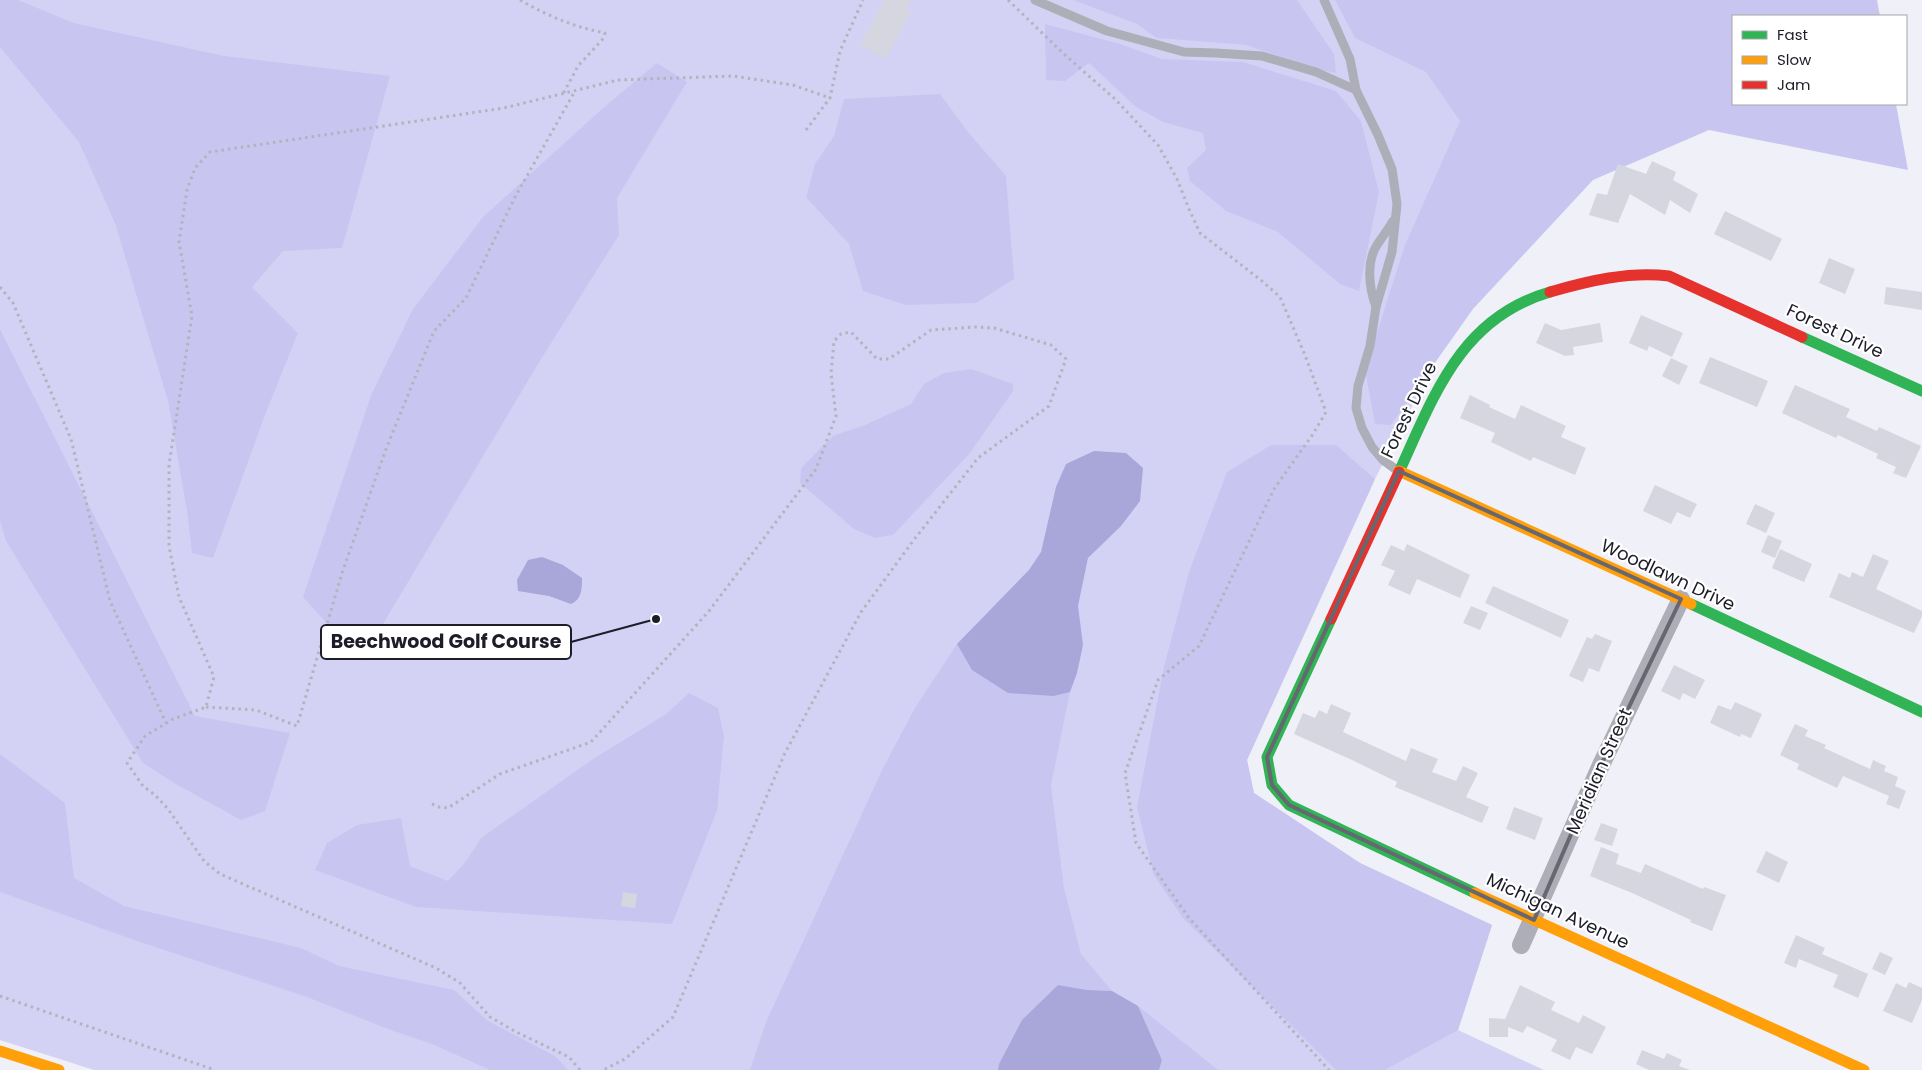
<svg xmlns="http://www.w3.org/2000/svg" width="1922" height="1070" font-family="Poppins,sans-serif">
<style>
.green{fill:#d3d2f4}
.forest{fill:#c8c6f1}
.water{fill:#a9a6d9}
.building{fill:#d6d6e0}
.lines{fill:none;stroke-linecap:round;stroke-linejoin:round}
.path{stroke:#b3b3bc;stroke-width:3;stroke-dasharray:2.5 4;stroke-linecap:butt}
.lane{stroke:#aeaeb9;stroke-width:9}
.street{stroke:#aeaeb9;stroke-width:18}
.fast{stroke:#30b455;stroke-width:11}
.slow{stroke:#ff9f0a;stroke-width:11}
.jam{stroke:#e5322d;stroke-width:11}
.marked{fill:none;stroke:#676771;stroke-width:4;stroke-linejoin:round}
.labels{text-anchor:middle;stroke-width:4.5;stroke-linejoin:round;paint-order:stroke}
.street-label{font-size:18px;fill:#1d1d29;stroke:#fff}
.leader{fill:none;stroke:#1d1d29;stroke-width:2}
.callout-dot{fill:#1d1d29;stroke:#fff;stroke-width:2}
.callout{fill:#fff;stroke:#1d1d29;stroke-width:2}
.callout-label{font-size:19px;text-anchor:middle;font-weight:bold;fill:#1d1d29}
</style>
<rect width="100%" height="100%" fill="#f0f0f8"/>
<polygon class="green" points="0,0 1458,0 1482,38 1444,343 1375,479 1247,760 1254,793 1360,863 1492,925 1458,1030 1544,1070 94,1070 0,1040"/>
<g class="forest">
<polygon points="0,0 18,0 74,23 224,56 390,76 342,248 283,251 252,287 298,333 265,415 213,558 192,553 187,511 168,401 115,223 79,142 0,47"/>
<polygon points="1073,0 1297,0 1334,54 1336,73 1317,69 1246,45 1157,38 1137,24"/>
<polygon points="1335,0 1877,0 1880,16 1733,16 1733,104 1896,104 1908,170 1709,130 1593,180 1473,309 1391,425 1375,424 1365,370 1405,245 1460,121 1426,72 1355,38"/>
<polygon points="1045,24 1120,44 1162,59 1243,62 1336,91 1361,121 1379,192 1359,291 1340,284 1278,232 1226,211 1190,181 1187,168 1206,150 1203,133 1163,122 1136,107 1089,63 1065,81 1046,80"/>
<polygon points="657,63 687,82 617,198 619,235 538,364 361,661 303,597 372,393 413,309 483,217 602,109"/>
<polygon points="940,94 968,132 1006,176 1014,279 976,303 906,305 863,291 849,244 806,197 815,164 834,136 844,99"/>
<polygon points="0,329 195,716 290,733 265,811 241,820 174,783 143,763 6,541 0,521"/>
<polygon points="971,369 1013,384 1013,391 970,453 893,535 875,538 854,529 800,483 801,468 833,436 865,425 911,404 924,384 944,373"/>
<polygon points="1271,445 1336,445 1375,479 1247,760 1254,793 1360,863 1492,925 1458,1030 1385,1070 1336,1070 1183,918 1154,875 1137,807 1164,667 1189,572 1227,472"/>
<polygon points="957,644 972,670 1054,696 1070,692 1051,785 1064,888 1081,954 1112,991 1087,990 1058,985 999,1064 998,1070 750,1070 766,1022 883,768 915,708"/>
<polygon points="689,693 718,708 724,736 717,811 672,924 416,907 315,870 327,843 357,825 401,818 410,866 448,881 467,860 481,838 593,759 666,714"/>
<polygon points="0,754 65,803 74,878 124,906 301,948 339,966 454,990 488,1021 555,1056 568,1070 490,1070 432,1044 388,1029 307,997 137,941 0,892"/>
<polygon points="1138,1006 1218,1070 1159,1070 1162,1059"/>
</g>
<g class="water">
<polygon points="1094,451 1126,453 1143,468 1140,501 1121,526 1088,558 1078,606 1083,645 1077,673 1070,692 1054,696 1008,693 972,670 957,644 1029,570 1041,552 1056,487 1066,464"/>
<path d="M542 557 563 565 582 578C582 589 582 599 571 604L549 596 518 591 517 580 528 560Z"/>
<polygon points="1058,985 1087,990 1112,991 1138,1006 1162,1060 1159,1070 998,1070 999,1064 1022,1020"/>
</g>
<g class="building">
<polygon points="884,0 911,0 906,8 912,11 886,59 860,45"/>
<polygon points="1652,161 1676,172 1673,180 1698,194 1690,213 1670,200 1665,215 1630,194 1618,223 1589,215 1597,193 1607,195 1618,164 1646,174"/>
<polygon points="1725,211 1782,239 1771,261 1714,234"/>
<polygon points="1829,258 1855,269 1845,294 1819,283"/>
<polygon points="1886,287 1922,292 1922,310 1884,304"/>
<polygon points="1641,315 1683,333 1672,357 1649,346 1647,351 1629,343"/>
<polygon points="1545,323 1561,330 1600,323 1603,342 1573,347 1574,355 1565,356 1536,343"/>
<polygon points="1710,357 1768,381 1757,407 1699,383"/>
<polygon points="1671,358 1688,366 1679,385 1662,376"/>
<polygon points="1795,385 1850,409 1846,417 1877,431 1879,427 1921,446 1906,478 1893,473 1896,467 1876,458 1878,454 1838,435 1836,438 1782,413"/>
<polygon points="1470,395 1490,405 1489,407 1515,419 1521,405 1566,426 1561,437 1586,448 1575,475 1533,457 1531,461 1491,442 1495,433 1460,418"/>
<polygon points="1655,485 1697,504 1690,518 1677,512 1671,524 1643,511"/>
<polygon points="1755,504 1775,513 1766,533 1746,524"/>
<polygon points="1768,535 1782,541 1775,558 1761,552"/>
<polygon points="1407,544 1470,575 1460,598 1417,579 1410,595 1388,585 1395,571 1381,565 1391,545 1404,551"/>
<polygon points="1780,549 1812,564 1804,582 1772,568"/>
<polygon points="1873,554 1889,561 1876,589 1922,611 1922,616 1914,633 1829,597 1839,573 1850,578 1852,572 1863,577"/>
<polygon points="1493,586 1569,620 1561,638 1485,603"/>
<polygon points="1471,606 1488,613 1480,630 1463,623"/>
<polygon points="1595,634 1612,641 1599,672 1589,668 1583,682 1569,676 1587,637 1592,639"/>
<polygon points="1674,665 1705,680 1695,699 1683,693 1680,700 1661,691"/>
<polygon points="1735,702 1762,714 1751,738 1741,734 1740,737 1710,723 1718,705 1731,710"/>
<polygon points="1331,704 1351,713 1343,732 1406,761 1411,748 1438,759 1432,772 1456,781 1463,766 1478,773 1466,797 1489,807 1482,823 1395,787 1397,782 1352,760 1294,734 1303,713 1315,718 1319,710 1327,714"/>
<polygon points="1795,724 1808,730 1805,736 1826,745 1824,748 1870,769 1873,760 1886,766 1884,771 1898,777 1895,786 1906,791 1899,809 1886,804 1889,796 1843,776 1837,788 1797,769 1799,764 1780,755"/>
<polygon points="1514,807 1543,818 1535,840 1506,829"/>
<polygon points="1601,823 1618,829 1612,846 1594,840"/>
<polygon points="1601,847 1619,854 1616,864 1641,873 1645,864 1703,889 1704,887 1726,895 1712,931 1690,922 1691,920 1632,893 1590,876"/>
<polygon points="1766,851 1788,862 1779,883 1756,872"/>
<polygon points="623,892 637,894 635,908 621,906"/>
<polygon points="1796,935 1825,948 1822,954 1868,974 1858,998 1833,987 1838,975 1799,959 1796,968 1784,963"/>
<polygon points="1880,952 1893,958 1885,975 1872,969"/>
<polygon points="1909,982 1922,988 1922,1000 1912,1023 1883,1011 1896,983 1906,988"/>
<polygon points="1520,985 1555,1002 1551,1010 1579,1023 1583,1015 1606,1027 1592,1054 1576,1047 1570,1060 1551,1051 1557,1040 1527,1026 1523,1033 1508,1027 1508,1037 1489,1037 1489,1018 1505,1019"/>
<polygon points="1642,1050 1664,1059 1667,1053 1682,1060 1679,1066 1690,1070 1649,1070 1636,1064"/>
</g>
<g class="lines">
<g class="path">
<path d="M520 0C548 16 574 27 605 33L602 40 578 66 563 94"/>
<polyline points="1008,0 1064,54 1116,100 1158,145 1177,179 1189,209 1200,233 1262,281 1280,297 1305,355 1326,412 1313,434 1274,489 1199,646 1158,680 1125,773 1136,843 1189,918 1329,1070"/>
<polyline points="806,130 830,98 840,51 863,0"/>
<polyline points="0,287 13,303 71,439 110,601 166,723"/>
<polyline points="206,707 256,710 297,726 342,573 386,449 434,331 466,298 515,197 575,91"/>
<polyline points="432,804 439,807 448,808 500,774 591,742 709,611 816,469 836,416 831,373 834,341 841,334 851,332 877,359 889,359 931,330 975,327 994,328 1051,345 1066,359 1049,406 978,458 913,541 861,612 785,753 673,1017 625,1059 603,1070"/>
<polyline points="0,996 215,1070"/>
<polyline points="580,1070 569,1057 516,1032 490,1017 460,983 436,968 220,874 204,861 168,809 155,795 143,786 127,763 145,736 173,719 206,707 214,677 179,597 169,546 169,465 192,316 179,242 187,190 195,168 210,152 504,108 618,80 733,76 793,85 830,98"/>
</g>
<g class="lane">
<polyline points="1035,0 1107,31 1184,52 1216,53 1262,56 1316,72 1356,90"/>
<polyline points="1324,0 1350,59 1356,90 1378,135 1392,169 1397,204 1392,252 1376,307 1370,346 1358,386 1356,408 1362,428 1372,447 1383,460 1398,471"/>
<path d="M1376 307C1369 288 1366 262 1377 245 1382 237 1388 230 1393 221"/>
</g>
<polyline class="street" points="1521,945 1601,765 1681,599"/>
<g class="fast">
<polyline points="1802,337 1922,391"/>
<path d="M1399 472C1434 396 1460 318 1550 292"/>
<polyline points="1691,604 1922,712"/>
<polyline points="1331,619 1267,757 1272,785 1289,805 1475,893"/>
</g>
<g class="slow">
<polyline points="1399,471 1691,604"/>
<polyline points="1475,893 1864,1070"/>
<polyline points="0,1051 59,1070"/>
</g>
<g class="jam">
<path d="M1550 292C1588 281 1629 271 1669 276L1802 337"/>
<polyline points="1331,619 1399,472"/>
</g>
</g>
<path class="marked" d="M1399 471 1681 599 1601 765 1534 920 1289 805 1272 785 1267 757Z"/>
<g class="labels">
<g class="street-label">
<text transform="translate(1835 331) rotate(25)" y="6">Forest Drive</text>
<text transform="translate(1409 410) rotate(-64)" y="6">Forest Drive</text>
<text transform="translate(1668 575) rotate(25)" y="6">Woodlawn Drive</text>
<text transform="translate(1599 771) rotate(-66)" y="6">Meridian Street</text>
<text transform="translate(1558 911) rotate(25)" y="6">Michigan Avenue</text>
</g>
</g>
<path class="leader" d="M656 619L571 642"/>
<circle class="callout-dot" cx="656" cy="619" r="5"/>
<rect class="callout" x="321" y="625" width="250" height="34" rx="5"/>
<g class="callout-label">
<text x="446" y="648">Beechwood Golf Course</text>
</g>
<rect x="1732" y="15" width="175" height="90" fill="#ffffff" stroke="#a5a5a9"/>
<rect x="1742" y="31" width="25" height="8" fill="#30b455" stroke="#a5a5a9"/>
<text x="1777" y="40" font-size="15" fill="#1d1d29">Fast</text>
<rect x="1742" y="56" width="25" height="8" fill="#ff9f0a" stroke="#a5a5a9"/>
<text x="1777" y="65" font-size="15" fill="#1d1d29">Slow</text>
<rect x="1742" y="81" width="25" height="8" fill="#e5322d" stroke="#a5a5a9"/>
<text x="1777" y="90" font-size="15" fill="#1d1d29">Jam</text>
</svg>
